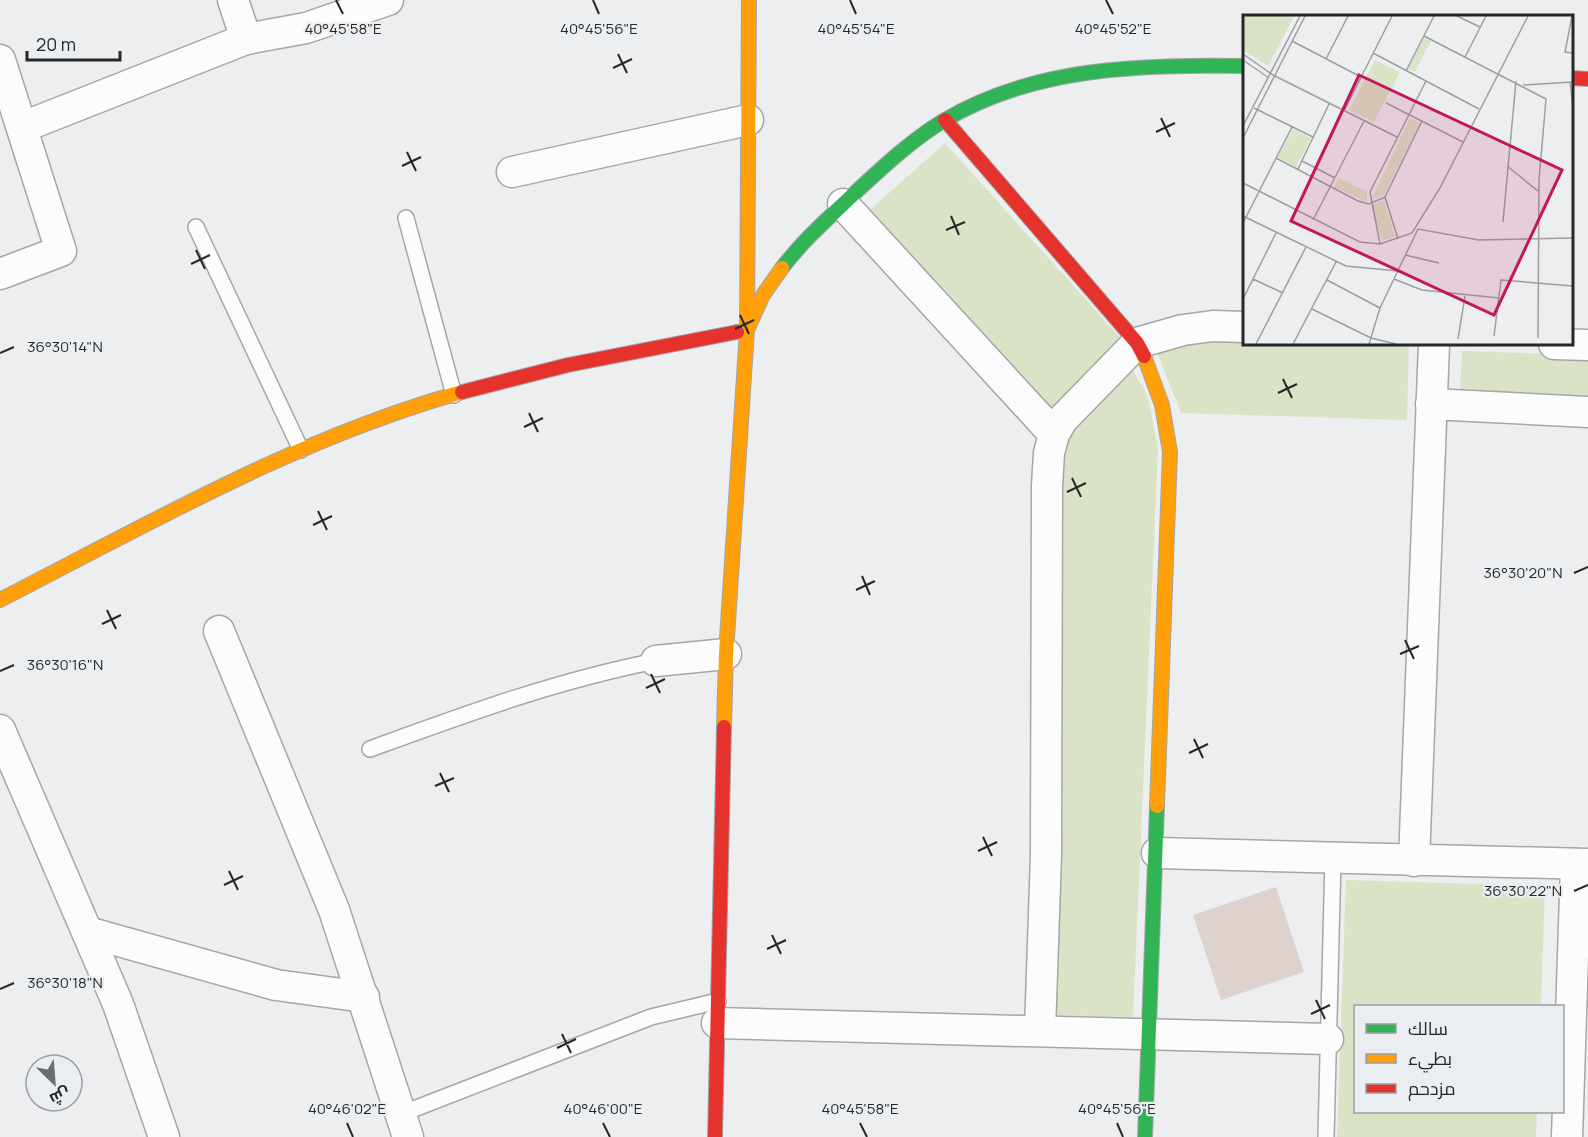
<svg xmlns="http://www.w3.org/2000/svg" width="1588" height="1137" font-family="Manrope,Cairo,sans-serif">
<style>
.green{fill:#dae3c5}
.building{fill:#ddd2cd}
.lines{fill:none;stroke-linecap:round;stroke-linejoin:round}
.lane-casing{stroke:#a4a6a7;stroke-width:18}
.street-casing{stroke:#a4a6a7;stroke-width:33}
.fast-casing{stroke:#a4a6a7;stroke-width:16}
.slow-casing{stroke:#a4a6a7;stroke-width:16}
.jam-casing{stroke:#a4a6a7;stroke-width:16}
.lane{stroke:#fcfcfd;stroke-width:15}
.street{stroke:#fcfcfd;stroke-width:30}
.fast{stroke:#30b455;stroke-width:14}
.slow{stroke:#ff9f0a;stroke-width:14}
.jam{stroke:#e5322d;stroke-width:14}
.ticks{fill:none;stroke:#262728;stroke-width:2}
.inset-road{fill:none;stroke:#9d9ea0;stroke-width:1.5}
.view{fill:#c2185b;fill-opacity:0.15;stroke:#c2185b;stroke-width:3}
.inset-edge{fill:none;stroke:#262728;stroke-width:3}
.ticks-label{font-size:15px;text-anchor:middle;fill:#262728;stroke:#ebeef1;stroke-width:4.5;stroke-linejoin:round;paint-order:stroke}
</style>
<rect width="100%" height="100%" fill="#eceef0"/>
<g class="green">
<polygon points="945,143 1124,342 1049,409 870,210"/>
<polygon points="1175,340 1244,340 1244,344 1409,346 1407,420 1181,413 1155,347"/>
<polygon points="1462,351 1588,355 1588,401 1460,396"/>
<polygon points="1133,370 1148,397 1158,449 1133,1017 1054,1015 1063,442 1072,428"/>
<polygon points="1346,880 1545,886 1541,1006 1356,1006 1356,1112 1537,1112 1536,1137 1337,1137"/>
</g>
<polygon class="building" points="1276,887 1304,972 1221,1000 1193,915"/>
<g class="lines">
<defs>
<g id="lane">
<polyline points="406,218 454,395"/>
<polyline points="196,227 301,450"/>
<path d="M370 749C466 714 555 681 656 661"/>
<polyline points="401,1114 651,1017 718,1001"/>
<polyline points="1326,1137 1333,858"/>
</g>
<g id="street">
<polyline points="233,0 246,39"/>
<polyline points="0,60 61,251 0,274"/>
<polyline points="23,127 246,39 306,28 388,0"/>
<polyline points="512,172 748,120"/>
<polyline points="843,204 1054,434 1049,453 1047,486 1046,855 1040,1031"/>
<polyline points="1554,344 1588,345"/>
<polyline points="1431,404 1588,412"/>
<polyline points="1054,434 1062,420 1137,343 1183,330 1213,326 1244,327"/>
<polyline points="219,631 334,910 408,1137"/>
<polyline points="656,661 726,654"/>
<polyline points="0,730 118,1004 164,1137"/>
<polyline points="1157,853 1588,864"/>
<polyline points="1414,861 1434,344"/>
<polyline points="87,932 276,985 364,997"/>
<polyline points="717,1023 1328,1039"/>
<polyline points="1567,1137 1576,864"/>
</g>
<g id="fast">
<path d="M782 268C804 239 832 215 858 190 885 165 912 140 943 121 1035 66 1141 65 1244 66"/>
<polyline points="1145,1137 1157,806"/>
</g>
<g id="slow">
<polyline points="737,332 747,330 749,0"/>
<polyline points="1144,356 1162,405 1170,452 1157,806"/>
<path d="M0 600C150 523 298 438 462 392"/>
<polyline points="724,727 726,654 747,330 763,295 782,268"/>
</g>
<g id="jam">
<polyline points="1572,78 1588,79"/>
<polyline points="945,120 1137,343 1144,356"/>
<polyline points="462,392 568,365 737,332"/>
<polyline points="715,1137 724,727"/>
</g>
</defs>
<use href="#lane" class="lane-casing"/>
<use href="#street" class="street-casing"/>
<use href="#fast" class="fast-casing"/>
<use href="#slow" class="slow-casing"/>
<use href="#jam" class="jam-casing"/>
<use href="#lane" class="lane"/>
<use href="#street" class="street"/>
<use href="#fast" class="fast"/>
<use href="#slow" class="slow"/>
<use href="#jam" class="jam"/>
</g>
<path class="ticks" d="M336 0 343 14M593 0 599 14M850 0 856 14M1106 0 1113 14M618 54 627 73M613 68 632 59M1161 118 1170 137M1156 132 1175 123M407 152 416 171M402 166 421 157M951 216 959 235M946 230 965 222M196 250 205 269M191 264 210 255M740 315 749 334M735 329 754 320M0 353 14 347M1283 379 1292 398M1278 393 1297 384M529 413 538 432M524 427 543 418M1072 478 1081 497M1067 492 1086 483M318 511 327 530M313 525 332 516M1574 573 1588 567M862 576 870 595M856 590 875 581M107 610 116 629M102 624 121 615M1405 640 1414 659M1400 654 1419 646M0 671 14 665M651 674 660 693M646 688 665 679M1194 739 1203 758M1189 753 1208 744M440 773 449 792M435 786 454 778M983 837 992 856M978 851 997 842M229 871 238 890M224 885 243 876M1574 891 1588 885M772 935 781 954M767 949 786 940M0 989 14 983M1316 1000 1325 1019M1311 1014 1330 1005M562 1034 571 1053M557 1048 576 1039M347 1123 353 1137M603 1123 610 1137M860 1123 867 1137M1117 1123 1123 1137"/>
<g transform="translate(1243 15)">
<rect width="330" height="330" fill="#eceef0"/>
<path d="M0 1H51L25 51 0 35ZM181 23 188 26 172 57 165 54ZM132 45 157 57 131 107 106 95ZM167 103 177 108 141 180 128 185ZM50 114 68 123 53 152 35 142ZM96 163 124 177V187L91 172ZM141 185 152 222 139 226 128 190Z" fill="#dae3c5"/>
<path class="inset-road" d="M214 1 237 12M329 1 322 37 330 38M181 21 303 84 296 165 295 323M49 26 118 62M130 38 236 94M0 39 30 60 154 122M222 42 243 1M83 44 105 1M0 45 26 63M163 56 191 1M327 67 330 91M280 70 330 67M143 88 220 127M11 93 70 122M101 96 149 1M0 111 57 1M0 123 62 1M330 133V172M33 143 115 186 126 189 142 182M59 146 92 163M264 151 295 176M55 154 86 89M0 168 117 227 137 229 169 218 197 173 285 1M0 201 103 251 155 256M70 205 121 106M260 207 273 66M0 208 49 112M155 224 142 182 179 106M137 229 127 177 183 66M162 240 196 248M10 264 40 278M151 264 179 275 256 283M84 265 137 293M0 284 33 218M69 294 128 323 153 329M251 321 258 265 330 271M215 324 222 281M13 329 63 232M50 329 93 247M126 329 137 293 175 214 236 225 330 223"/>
<path class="view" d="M116 60 319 155 251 300 48 206Z"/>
<rect width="330" height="330" class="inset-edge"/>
</g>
<g class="ticks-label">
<text x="343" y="34">40°45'58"E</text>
<text x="599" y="34">40°45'56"E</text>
<text x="856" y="34">40°45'54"E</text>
<text x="1113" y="34">40°45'52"E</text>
<text x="65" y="352">36°30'14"N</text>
<text x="1523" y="578">36°30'20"N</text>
<text x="65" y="670">36°30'16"N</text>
<text x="1523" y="896">36°30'22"N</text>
<text x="65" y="988">36°30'18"N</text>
<text x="347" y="1114">40°46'02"E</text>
<text x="603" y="1114">40°46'00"E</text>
<text x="860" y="1114">40°45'58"E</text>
<text x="1117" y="1114">40°45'56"E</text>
</g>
<rect x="1354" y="1005" width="210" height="108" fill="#ebeef1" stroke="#9c9ea1" stroke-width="1.5"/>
<rect x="1366" y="1024" width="30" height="9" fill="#30b455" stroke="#9c9ea1" stroke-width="1.5"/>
<text x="1408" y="1035" font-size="18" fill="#262728">سالك</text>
<rect x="1366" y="1054" width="30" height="9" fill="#ff9f0a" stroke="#9c9ea1" stroke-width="1.5"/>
<text x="1408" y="1065" font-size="18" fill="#262728">بطيء</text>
<rect x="1366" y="1084" width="30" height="9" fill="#e5322d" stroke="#9c9ea1" stroke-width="1.5"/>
<text x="1408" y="1095" font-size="18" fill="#262728">مزدحم</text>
<g transform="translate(54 1083) rotate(155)"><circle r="28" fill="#ebeef1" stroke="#9c9ea1" stroke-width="1.5"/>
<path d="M0-4.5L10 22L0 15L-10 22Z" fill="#6b6d6e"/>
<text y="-9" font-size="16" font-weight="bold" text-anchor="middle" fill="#262728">ش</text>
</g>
<path d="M27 51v9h93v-9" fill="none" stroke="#262728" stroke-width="3"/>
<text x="36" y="51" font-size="18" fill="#262728" stroke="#ebeef1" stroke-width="4.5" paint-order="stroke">20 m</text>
</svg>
